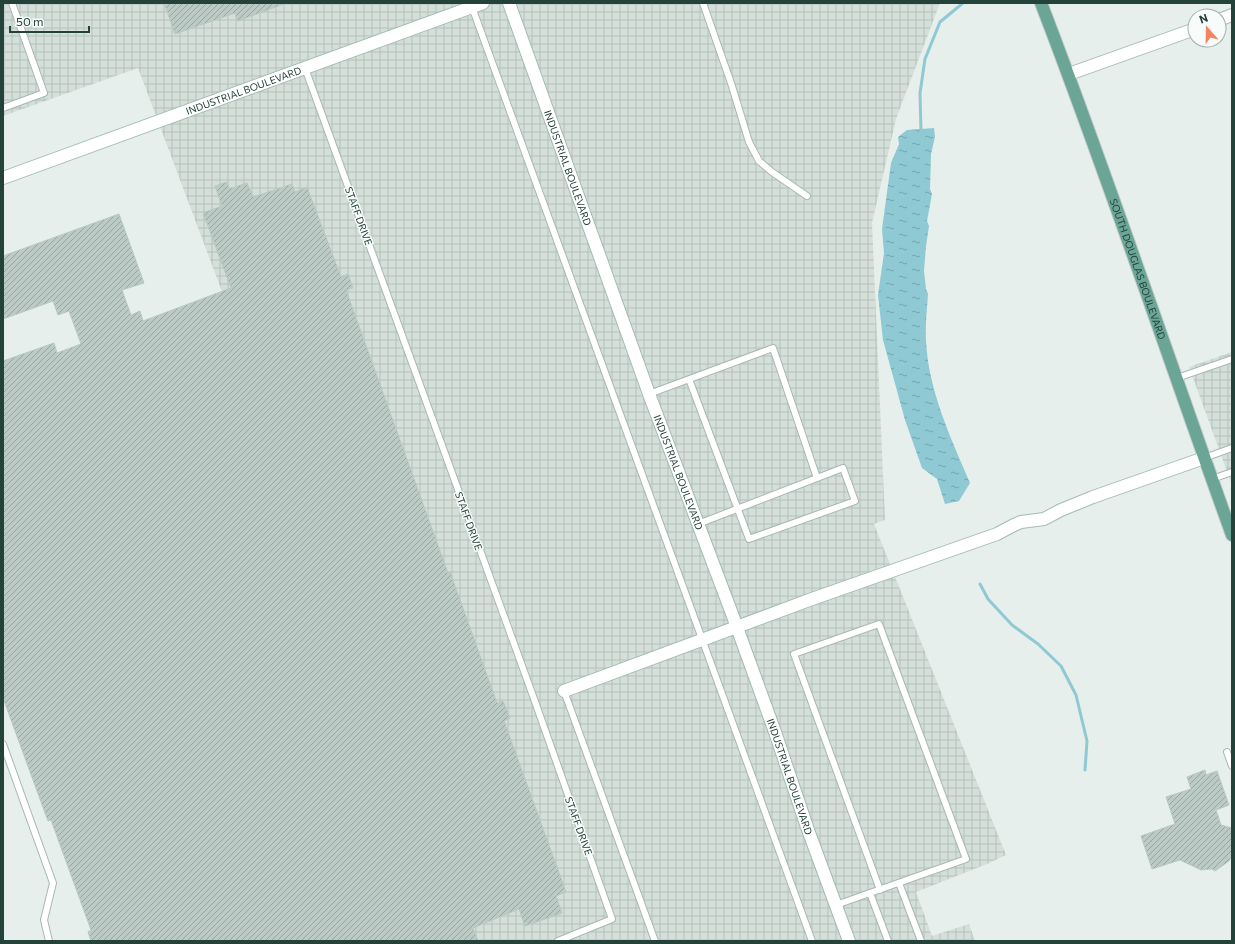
<svg xmlns="http://www.w3.org/2000/svg" width="1235" height="944" font-family="Commissioner,sans-serif">
<style>
.industrial{fill:url(#industrial-grid)}
.water{fill:url(#water-ripples)}
.lines{fill:none;stroke-linecap:round;stroke-linejoin:round}
.stream{stroke:#8ec9d4;stroke-width:3}
.building{fill:url(#building-hatch);stroke:#b8c9c2}
.lane-casing{stroke:#a8b8b2;stroke-width:8}
.street-casing{stroke:#a8b8b2;stroke-width:14}
.secondary-casing{stroke:#a4bbb3;stroke-width:14}
.primary-casing{stroke:#c2cac8;stroke-width:14}
.lane{stroke:#fff;stroke-width:6}
.street{stroke:#fff;stroke-width:12}
.secondary{stroke:#fff;stroke-width:12}
.primary{stroke:#6aa596;stroke-width:12}
.labels{text-anchor:middle;stroke-width:3;stroke-linejoin:round;paint-order:stroke}
.street-label{font-size:10px;fill:#24423a;stroke:#f7fbf9}
</style>
<defs>
<pattern id="industrial-grid" width="8" height="8" patternUnits="userSpaceOnUse"><rect width="8" height="8" fill="#d4dfda"/><path d="M0 4h8M4 0v8" fill="none" stroke="#b6c1bc"/></pattern>
<pattern id="water-ripples" width="26" height="14" patternUnits="userSpaceOnUse"><rect width="26" height="14" fill="#8ec9d4"/><path d="M2 4q2-2 4 0t4 0M15 11q2-2 4 0t4 0" fill="none" stroke="#74a5ad"/></pattern>
<pattern id="building-hatch" width="6" height="6" patternUnits="userSpaceOnUse"><rect width="6" height="6" fill="#bbcac4"/><path d="M-1 1l2-2M0 6l6-6M5 7l2-2" fill="none" stroke="#98a6a0"/></pattern>
</defs>
<rect width="100%" height="100%" fill="#e6efeb"/>
<g class="industrial">
<polygon points="3,3 940,3 896,119 872,223 885,520 874,524 1006,855 987,864 916,892 932,936 969,924 975,941 466,941 138,68 3,116"/>
<polygon points="1232,352 1232,485 1189,367"/>
</g>
<path class="water" d="M934 128 935 137 931 154 930 189 932 194 927 221 929 226 926 246 924 271 926 289 928 294C927 310 925 325 926 340 928 390 951 438 970 483L959 501 945 504 937 479 922 468 905 420 883 340 878 295 884 253 882 229 891 163 899 144 898 137 907 130Z"/>
<g class="lines">
<g class="stream">
<polyline points="921,132 920,93 925,59 940,22 963,3"/>
<polyline points="980,584 988,599 1012,625 1038,644 1061,666 1076,695 1087,741 1085,770"/>
</g>
</g>
<g class="building">
<polygon points="164,3 283,3 284,4 238,21 235,13 175,34"/>
<polygon points="227,182 229,189 247,183 253,197 292,184 295,192 307,187 341,277 348,274 353,288 346,290 448,573 450,572 497,703 503,701 510,718 504,721 566,892 556,896 562,913 525,926 519,909 473,928 478,941 91,941 88,932 91,930 51,820 48,821 3,698 3,361 54,343 57,353 81,344 69,311 58,315 53,301 3,319 3,256 119,214 144,283 122,290 131,315 140,311 143,321 231,288 203,213 222,206 215,186"/>
<polygon points="1205,770 1206,775 1217,771 1229,805 1216,810 1221,825 1232,828 1232,855 1229,861 1215,871 1212,869 1201,870 1180,860 1152,869 1141,836 1175,824 1166,797 1191,789 1187,777"/>
</g>
<g class="lines">
<defs>
<g id="lane">
<polyline points="703,3 731,83 749,142 759,161 772,172 807,196"/>
<polyline points="472,7 812,941"/>
<polyline points="305,68 533,696 612,919 558,941"/>
<polyline points="3,108 44,93 12,3"/>
<polyline points="1177,378 1232,359"/>
<polyline points="649,394 773,348 817,478 843,468 855,501 749,539 689,379"/>
<polyline points="1204,458 1232,448"/>
<polyline points="1212,479 1232,472"/>
<polyline points="698,524 817,478"/>
<polyline points="564,691 655,941"/>
<polyline points="3,744 53,883 44,920 49,941"/>
<polyline points="1227,752 1232,766"/>
<polyline points="899,883 921,941"/>
<polyline points="870,893 888,941"/>
<polyline points="836,905 966,859 879,624 794,654 880,890"/>
</g>
<g id="street">
<polyline points="1219,20 1232,15"/>
<polyline points="1069,74 1195,29"/>
</g>
<g id="secondary">
<path id="s1" d="M509 3 649 394 731 611 775 732 807 827 849 941"/>
<path id="s2" d="M3 178 483 3"/>
<polyline points="564,691 812,599 997,534 1014,525 1021,522 1044,519 1061,510 1093,497 1204,458"/>
</g>
<g id="primary">
<path id="s3" d="M1041 3C1109 179 1168 358 1232 535"/>
</g>
</defs>
<use href="#lane" class="lane-casing"/>
<use href="#street" class="street-casing"/>
<use href="#secondary" class="secondary-casing"/>
<use href="#primary" class="primary-casing"/>
<use href="#lane" class="lane"/>
<use href="#street" class="street"/>
<use href="#secondary" class="secondary"/>
<use href="#primary" class="primary"/>
</g>
<g class="labels">
<g class="street-label">
<text dy="4" stroke="none"><textPath href="#s2" startOffset="256">INDUSTRIAL BOULEVARD</textPath></text>
<text dy="4" stroke="none"><textPath href="#s1" startOffset="175">INDUSTRIAL BOULEVARD</textPath></text>
<text transform="translate(359 216) rotate(70)" y="4">STAFF DRIVE</text>
<text dy="4" stroke="none"><textPath href="#s3" startOffset="283">SOUTH DOUGLAS BOULEVARD</textPath></text>
<text dy="4" stroke="none"><textPath href="#s1" startOffset="499">INDUSTRIAL BOULEVARD</textPath></text>
<text transform="translate(469 521) rotate(70)" y="4">STAFF DRIVE</text>
<text dy="4" stroke="none"><textPath href="#s1" startOffset="823">INDUSTRIAL BOULEVARD</textPath></text>
<text transform="translate(579 826) rotate(70)" y="4">STAFF DRIVE</text>
</g>
</g>
<rect width="1235" height="944" fill="none" stroke="#24423a" stroke-width="8"/>
<g transform="translate(1207 28) rotate(340)"><circle r="19" fill="#f7fbf9" stroke="#a3b1ad"/>
<path d="M0-3L7 15L0 10L-7 15Z" fill="#f4845f"/>
<text y="-6" font-size="11" font-weight="bold" text-anchor="middle" fill="#24423a">N</text>
</g>
<path d="M10 26v6h79v-6" fill="none" stroke="#24423a" stroke-width="2"/>
<text x="16" y="26" font-size="12" fill="#24423a" stroke="#f7fbf9" stroke-width="3" paint-order="stroke">50 m</text>
</svg>
